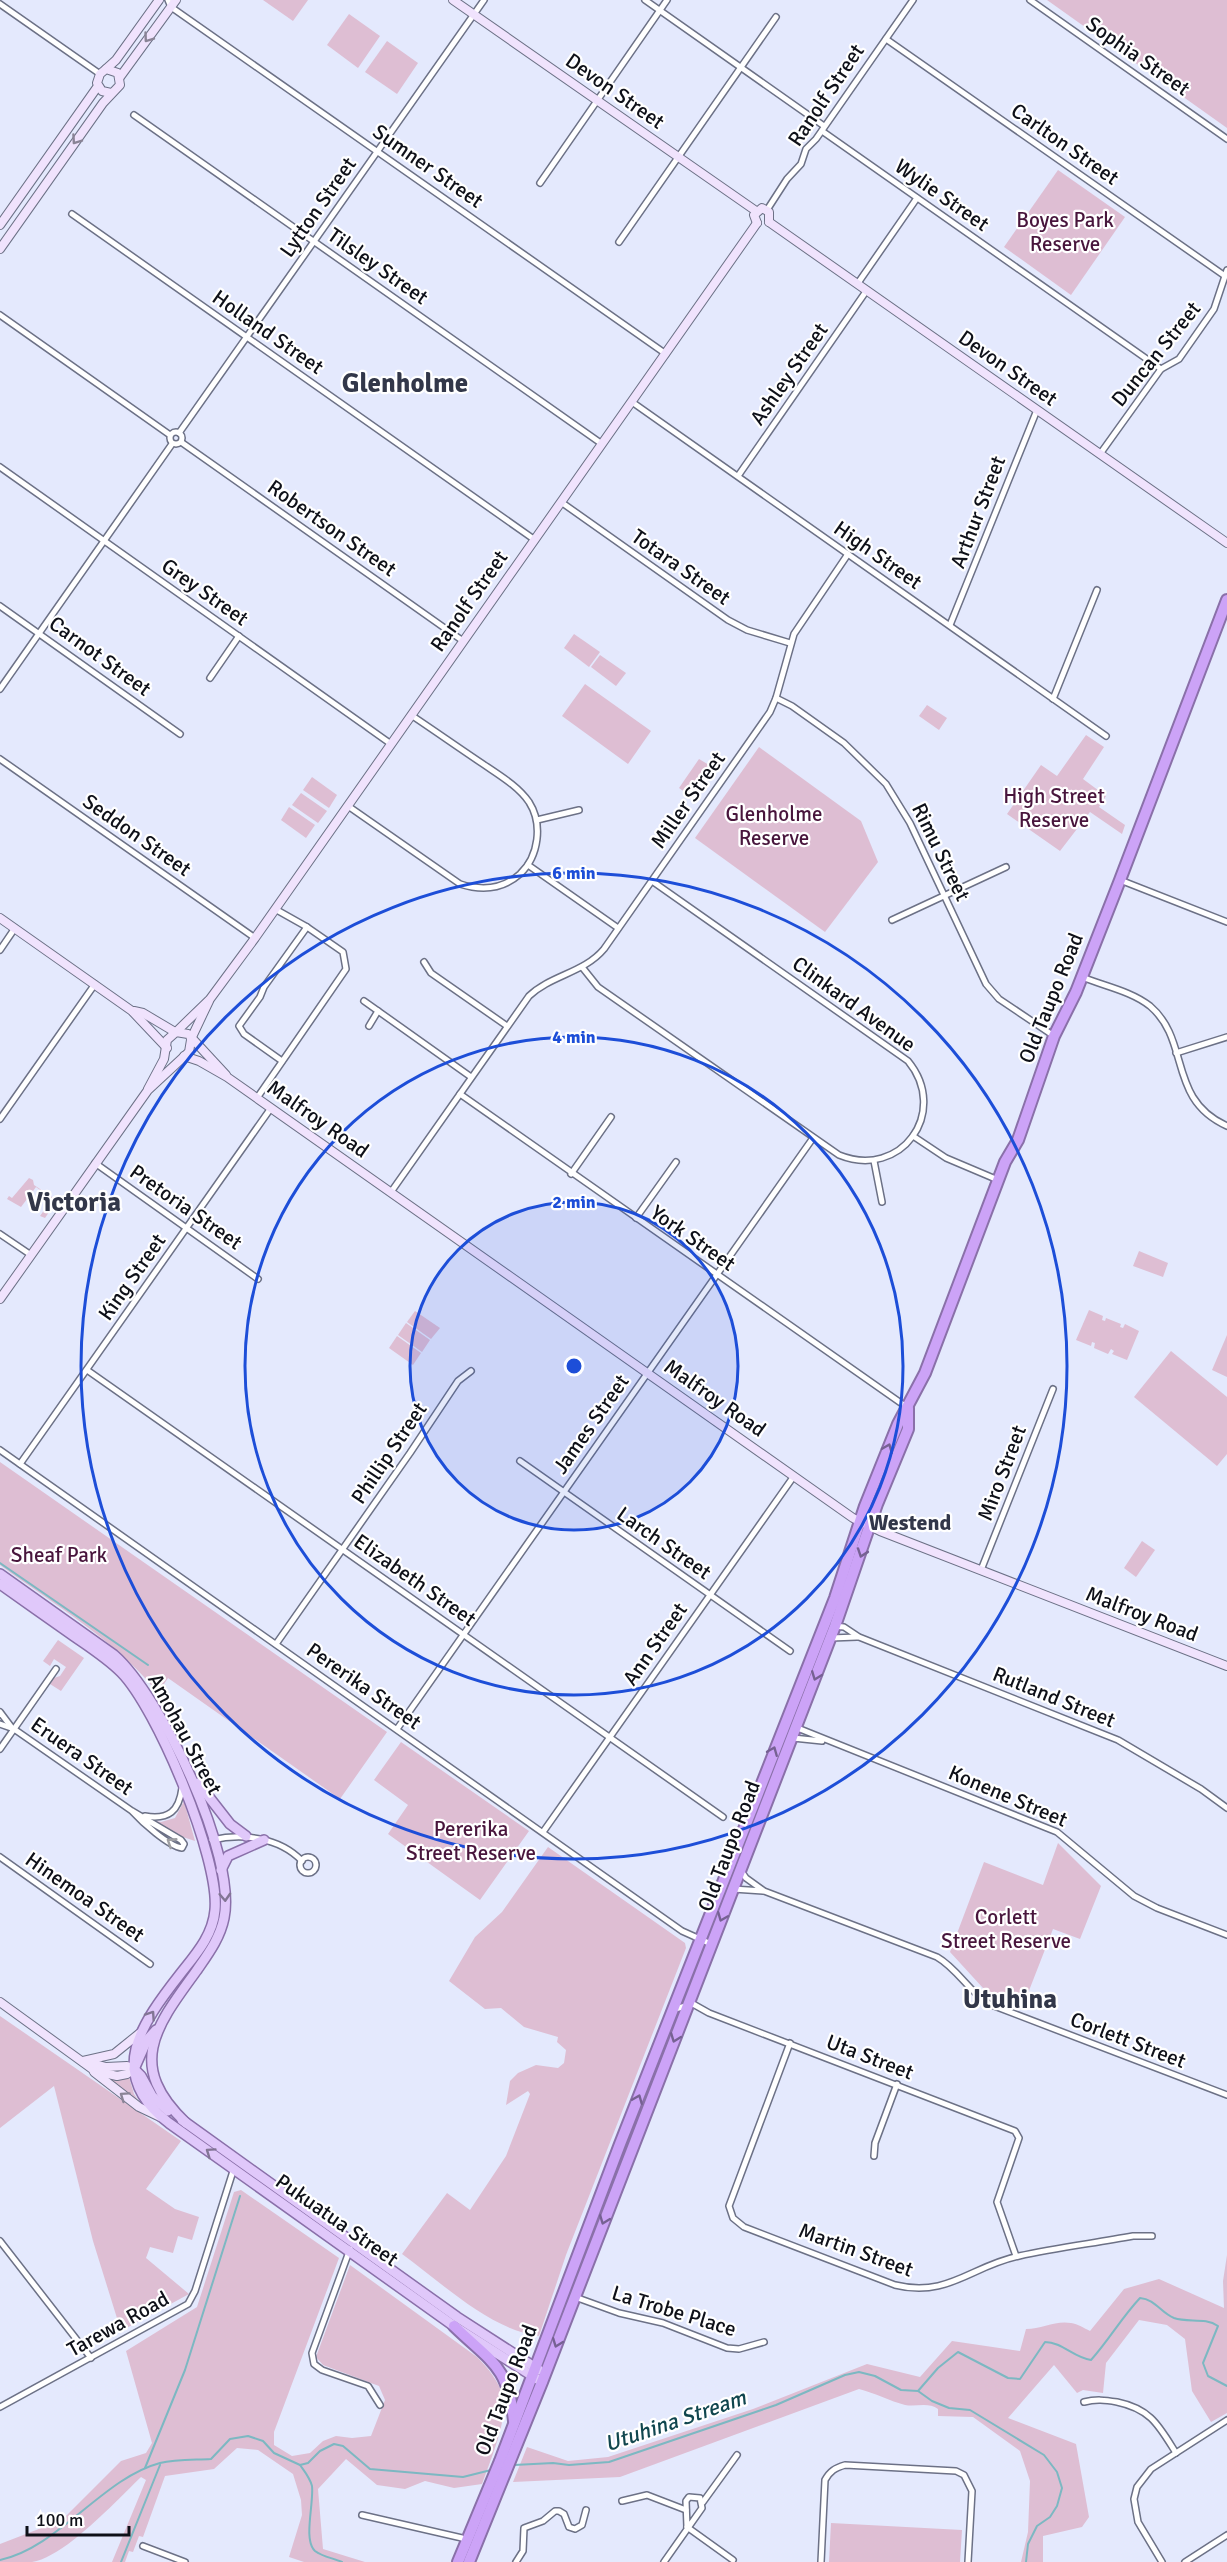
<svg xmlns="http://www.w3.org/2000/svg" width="1227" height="2562" font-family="Signika,sans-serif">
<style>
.green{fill:#debed3}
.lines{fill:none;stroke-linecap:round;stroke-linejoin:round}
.stream{stroke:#7cb8c2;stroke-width:2}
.street-casing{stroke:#6c7186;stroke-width:8}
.secondary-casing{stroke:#6c7186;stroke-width:10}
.primary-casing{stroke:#8a70a9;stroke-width:12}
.highway-casing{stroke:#8a70a9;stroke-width:14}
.street{stroke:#fff;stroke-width:5}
.secondary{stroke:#f0e3fd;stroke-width:8}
.primary{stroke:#e0c8fa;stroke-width:9}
.highway{stroke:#cca3f7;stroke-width:10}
.oneway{stroke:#8a8496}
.oneway2{stroke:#766193}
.oneway3{stroke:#9f9fa3}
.oneway4{stroke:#827594}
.ring{fill:none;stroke:#1d4ed8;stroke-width:3}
.labels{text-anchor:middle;stroke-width:4.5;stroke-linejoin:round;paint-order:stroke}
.street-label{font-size:21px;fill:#0e1018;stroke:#fff}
.park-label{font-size:21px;fill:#48153c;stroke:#fff}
.neighbourhood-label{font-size:22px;font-weight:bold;fill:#323749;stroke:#fff}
.water-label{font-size:22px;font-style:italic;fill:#10464e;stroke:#fff}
.district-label{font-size:27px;font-weight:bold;fill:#323749;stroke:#fff}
.centre{fill:#1d4ed8;stroke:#fff;stroke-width:3}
.ring-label{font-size:18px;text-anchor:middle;font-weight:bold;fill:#1d4ed8;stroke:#fff;stroke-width:4.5;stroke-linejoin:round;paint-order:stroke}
</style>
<rect width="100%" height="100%" fill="#e4e9fd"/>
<g class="green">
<polygon points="263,0 308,0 293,21"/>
<polygon points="1047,0 1227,0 1227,128"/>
<polygon points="349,14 380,36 358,68 327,45"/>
<polygon points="387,41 418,63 397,94 365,72"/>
<polygon points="1058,170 1125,217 1071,295 1004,247"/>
<polygon points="574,634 600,652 589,667 564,648"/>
<polygon points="600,655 626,673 616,686 591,667"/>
<polygon points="585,684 651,731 628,764 562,716"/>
<polygon points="927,705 947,718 939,730 919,716"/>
<polygon points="1086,735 1104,747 1083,779 1106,796 1099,807 1125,825 1122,834 1090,812 1060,851 1007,814 1041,765 1057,776"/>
<polygon points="759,747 861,821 878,862 825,932 695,838"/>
<polygon points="699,759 709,765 688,794 679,788"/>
<polygon points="312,777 337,795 329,808 303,790"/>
<polygon points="301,793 327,811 318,823 292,805"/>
<polygon points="289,807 315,825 306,838 281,820"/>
<polygon points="29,1178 33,1180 34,1185 55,1199 56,1195 59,1197 45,1218 40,1216 52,1199 36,1187 21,1207 7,1199 9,1196 12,1198"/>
<polygon points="1139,1251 1168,1263 1163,1277 1133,1266"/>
<polygon points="1089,1310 1103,1316 1102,1320 1105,1321 1106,1318 1121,1324 1120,1327 1123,1328 1125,1324 1139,1331 1127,1360 1112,1354 1114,1351 1111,1349 1108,1354 1094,1348 1095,1343 1092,1342 1091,1346 1076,1340"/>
<polygon points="415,1311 440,1328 431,1339 407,1322"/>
<polygon points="406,1323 430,1340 422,1352 398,1335"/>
<polygon points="1227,1335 1227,1377 1212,1370"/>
<polygon points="397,1336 421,1353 413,1365 389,1348"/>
<polygon points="1171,1351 1227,1397 1227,1454 1217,1466 1134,1397"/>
<path d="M0 1462 387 1732 340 1799 168 1678 160 1690 162 1698C120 1643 56 1606 0 1565Z"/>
<polygon points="1142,1541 1155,1550 1136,1577 1124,1568"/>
<polygon points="58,1640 84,1658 61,1691 50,1684 54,1678 60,1676 66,1667 54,1659 50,1666 43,1661"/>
<polygon points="401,1742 529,1831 480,1900 388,1834 408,1805 374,1780"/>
<polygon points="184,1801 195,1841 177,1835 152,1820 161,1822 175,1818"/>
<polygon points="1058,1843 1101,1886 1080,1939 1053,1929 1023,2006 993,1995 983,1988 950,1952 984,1862 1043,1885"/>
<path d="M548 1847 685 1943 686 1948 566 2255 539 2336C490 2330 441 2282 402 2254L447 2193 470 2210 506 2156 530 2094 528 2091 506 2105 510 2081 518 2073 536 2065 558 2068 564 2063 566 2050 557 2042 558 2037 524 2027 501 2008 485 2009 449 1981 475 1937 502 1912Z"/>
<polygon points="0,2016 181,2141 146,2189 175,2209 199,2217 192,2240 178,2236 173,2253 150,2247 146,2258 189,2294 121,2331 93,2241 54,2086 0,2128"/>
<polygon points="104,2076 129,2077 134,2094 140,2103"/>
<path d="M241 2190 339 2258 274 2432V2445L292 2456 310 2453 323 2441 336 2436 352 2438 371 2436 385 2400 379 2386 323 2365 316 2357 350 2265 477 2357C488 2368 499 2381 503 2397 508 2420 490 2461 482 2484L454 2488 425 2481 405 2489 377 2485 346 2459 318 2489 323 2549 365 2562H304L289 2557 302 2515 301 2500 293 2474 258 2450 237 2448 214 2469 165 2476 143 2537 139 2536 133 2552 129 2551 125 2562H112L146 2480 141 2477C117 2500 65 2557 32 2562 22 2562 10 2562 0 2562V2544L62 2520 121 2461 146 2453 152 2443 126 2351 197 2307 234 2192Z"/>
<path d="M1227 2255V2413L1211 2422 1192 2391 1185 2339 1167 2325 1139 2320 1106 2363 1103 2393 1083 2390 1077 2393 1054 2365 1008 2418 1076 2444 1089 2517 1082 2527 1043 2536V2562H1021L1028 2532 1030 2481 1020 2451 973 2417 938 2416V2409C929 2402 916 2407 905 2405 890 2401 875 2393 859 2389L620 2477 513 2482 527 2447 568 2461 608 2457 753 2409 867 2364 920 2377 952 2341 1020 2351 1026 2329C1042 2329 1056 2320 1071 2323 1078 2324 1084 2328 1090 2331L1124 2289 1159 2279 1224 2308 1223 2281Z"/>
<polygon points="831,2523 962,2530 960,2562 829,2562"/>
</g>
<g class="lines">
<g class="stream">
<polyline points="0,1563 148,1665"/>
<polyline points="918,2391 932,2401 949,2408 970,2410 1044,2455 1057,2472 1062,2488 1057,2506 1050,2517 1037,2526 1028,2544 1026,2562"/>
<path d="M300 2465C305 2472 310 2478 312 2486 314 2504 303 2540 315 2551 323 2557 333 2558 342 2562"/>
<path d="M514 2465 553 2463 569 2465 609 2462 776 2405 845 2375 859 2372 875 2376 901 2390 918 2391 938 2368 958 2352 1008 2378 1020 2379 1045 2342C1062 2342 1074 2358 1091 2360 1109 2340 1122 2317 1140 2298 1155 2299 1161 2313 1174 2318 1188 2323 1205 2317 1218 2326L1203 2363 1208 2376 1227 2386"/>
<polyline points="145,2468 185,2370 240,2196"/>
<path d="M0 2560C58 2548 103 2478 160 2463 176 2459 195 2460 211 2459L230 2439 248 2436 263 2441 274 2453 300 2465 308 2463 320 2451 334 2444 343 2446 370 2469 463 2477 491 2470"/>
<polyline points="121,2562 160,2465"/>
</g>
<defs>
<g id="street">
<polyline points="168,0 171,7 666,354"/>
<polyline points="645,0 824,126"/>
<polyline points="1030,0 1227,139"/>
<polyline points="0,4 100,74"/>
<polyline points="886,39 1225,276"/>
<polyline points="134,115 602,444"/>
<polyline points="822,131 1161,369"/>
<polyline points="540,183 667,0"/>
<polyline points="767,210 787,179 801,164 806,149 816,139 913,0"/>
<polyline points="72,214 535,540"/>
<polyline points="619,242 776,17"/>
<polyline points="858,283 917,198"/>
<polyline points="0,315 170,435"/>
<polyline points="632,402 1106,736"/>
<circle cx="176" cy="438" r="6"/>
<polyline points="179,433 484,0"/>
<polyline points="181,442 463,641"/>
<polyline points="1100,454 1161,369 1179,359 1214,309 1227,270"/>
<polyline points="0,467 391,744"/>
<polyline points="738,476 867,290"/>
<polyline points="561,502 728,620 747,630 790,643"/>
<polyline points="0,606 180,734"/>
<polyline points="950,625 1037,410"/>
<polyline points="210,678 239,636"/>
<polyline points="0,689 172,444"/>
<polyline points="776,698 792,706 844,743 886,784 910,823 986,984 999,999 1054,1036"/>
<polyline points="1053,699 1097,590"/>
<polyline points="0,759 255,938"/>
<path d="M348 806 460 884C482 891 503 889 520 874 539 856 543 824 529 802 518 786 499 775 483 764 459 748 435 731 411 715"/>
<polyline points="537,820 579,810"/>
<polyline points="528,865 618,928"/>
<polyline points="1120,880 1227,922"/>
<polyline points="892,920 1006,867"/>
<polyline points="0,950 15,928"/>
<polyline points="424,962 431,973 507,1026"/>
<path d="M582 967 598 987 839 1155C901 1180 950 1112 908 1061L652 881"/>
<path d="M1082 977C1104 986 1131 991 1150 1006 1191 1041 1167 1099 1227 1126"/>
<polyline points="364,1001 471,1077"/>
<polyline points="369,1026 378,1011"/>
<polyline points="1176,1053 1227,1037"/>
<polyline points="282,1061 244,1034 239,1026 260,997 264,987 307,927"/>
<polyline points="460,1094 908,1408"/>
<polyline points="257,1098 346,969 343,952 307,927 275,909"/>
<polyline points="0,1119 95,984"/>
<polyline points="913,1136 946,1158 998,1180"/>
<polyline points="874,1161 882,1202"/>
<polyline points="95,1163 258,1279"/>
<polyline points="571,1174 611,1117"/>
<path d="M391 1192 529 996C551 975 584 973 604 949L770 712 776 698 794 634 848 554"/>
<polyline points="636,1218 676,1162"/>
<polyline points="0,1234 31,1255"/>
<polyline points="87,1370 723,1817"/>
<polyline points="0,1450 682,1931 711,1944"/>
<polyline points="520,1461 790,1651"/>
<polyline points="20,1464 271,1108"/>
<polyline points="981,1570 1053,1389"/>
<polyline points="833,1626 844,1627 859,1637 1118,1740 1201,1789 1227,1808"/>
<polyline points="831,1638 857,1637"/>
<polyline points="276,1644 410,1453 458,1381 471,1371"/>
<polyline points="0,1712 12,1728"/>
<path d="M0 1724 14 1729 132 1811 181 1840 184 1844 182 1848C168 1846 142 1822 132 1811"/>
<polyline points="795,1727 1057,1832 1134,1896 1157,1908 1227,1935"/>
<polyline points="397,1729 813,1138"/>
<polyline points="793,1738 822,1741"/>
<polyline points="0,1749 56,1669"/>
<path d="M145 1816C169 1820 179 1811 182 1788"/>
<polyline points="543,1832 794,1476"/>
<path d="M212 1840C242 1833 279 1837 302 1861"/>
<polyline points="0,1857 150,1964"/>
<circle cx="308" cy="1865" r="8"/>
<path d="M741 1871 746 1878 764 1891 937 1957C958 1969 969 1992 989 2004L1227 2095"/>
<polyline points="733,1889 763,1891"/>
<polyline points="675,2009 693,2004 709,2013 1015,2131 1019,2138 997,2202 1016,2256"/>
<path d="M790 2043 729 2206 733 2218 744 2227 895 2285C948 2298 971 2266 1019 2256 1056 2248 1095 2243 1133 2236H1152"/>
<polyline points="874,2156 875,2143 897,2084"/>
<polyline points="0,2241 91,2358"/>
<polyline points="350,2249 312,2353 314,2364 322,2370 368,2386 380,2405"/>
<polyline points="575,2297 619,2313 663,2323 727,2348 739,2349 764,2342"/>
<path d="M1084 2402C1096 2399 1105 2400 1117 2402 1151 2409 1159 2426 1176 2453"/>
<polyline points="0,2407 188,2304 195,2291 234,2168"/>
<polyline points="622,2501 647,2495 686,2510"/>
<polyline points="703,2502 737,2455"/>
<polyline points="362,2515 462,2538 468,2542"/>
<polyline points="687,2527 733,2560"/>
<polyline points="143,2546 185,2562"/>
<polyline points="516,2562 523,2551 524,2528 543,2521 555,2511 559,2511 564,2514 569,2527 575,2529 582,2525 586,2510"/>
<polyline points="664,2562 702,2508 700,2498 689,2497 686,2501 687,2527"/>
<path d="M821 2562 825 2480C830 2471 835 2468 845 2465L956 2471 964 2475 972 2491 968 2562"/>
<polyline points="1162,2562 1138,2522 1134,2499 1137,2487 1151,2469 1227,2420"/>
<polyline points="1185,2562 1227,2535"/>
</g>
<g id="secondary">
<polyline points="453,0 756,211"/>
<polyline points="106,69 116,60 159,0"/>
<polyline points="120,77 176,0"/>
<polyline points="769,222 1227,543"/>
<polyline points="757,223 754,215 762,208 769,212 769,222"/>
<polyline points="0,225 98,86"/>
<polyline points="0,249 103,103 120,85 118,73 106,69 100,74 97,83 102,91 111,93"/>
<polyline points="0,918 132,1011 167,1048"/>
<polyline points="134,1011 143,1013 175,1032"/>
<polyline points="176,1032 210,999 255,938 757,223"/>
<polyline points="191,1039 209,1001"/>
<polyline points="184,1056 199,1061 227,1077 853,1518 880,1531 1227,1666"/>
<polyline points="148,1089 164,1059 167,1040 176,1032 188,1034 226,1075"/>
<polyline points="0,1299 148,1090 189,1052 191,1040"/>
<polyline points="0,2002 95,2071 117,2076 127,2074 134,2069"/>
<polyline points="83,2061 114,2054 140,2033"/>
<polyline points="84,2061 106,2067 127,2066 134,2069"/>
<polyline points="94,2072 139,2107 160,2117"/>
</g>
<g id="primary">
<path d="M0 1574 114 1655C161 1696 237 1856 224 1918 220 1938 208 1954 197 1970 156 2026 125 2065 186 2123"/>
<path d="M0 1584C24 1601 47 1617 71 1634 88 1646 106 1657 121 1672 157 1708 220 1859 215 1910 213 1935 196 1954 181 1973 141 2024 105 2074 169 2123L454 2326 542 2382"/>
<polyline points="198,1783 230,1824 246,1836"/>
<polyline points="221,1870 228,1856 264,1840"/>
<polyline points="135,2067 147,2040 156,2030"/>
<polyline points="134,2069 141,2076 152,2096 168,2111"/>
<polyline points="182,2120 457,2317 539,2370"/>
</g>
<g id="highway">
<path d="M454 2326C491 2362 508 2365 514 2421"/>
<polyline points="458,2562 500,2461 620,2144 835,1598 865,1506 898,1424 925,1373 1005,1162 1018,1140 1054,1036 1076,992 1120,880 1227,600"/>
<polyline points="469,2562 542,2382 835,1626 877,1504 908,1429 908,1408"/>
</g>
</defs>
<use href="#street" class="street-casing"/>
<use href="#secondary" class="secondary-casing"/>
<use href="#primary" class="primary-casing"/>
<use href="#highway" class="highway-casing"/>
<use href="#street" class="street"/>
<use href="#secondary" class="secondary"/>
<use href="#primary" class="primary"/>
<use href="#highway" class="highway"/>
</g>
<defs><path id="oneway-chevron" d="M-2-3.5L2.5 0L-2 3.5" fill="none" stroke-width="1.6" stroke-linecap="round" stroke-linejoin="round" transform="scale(1.5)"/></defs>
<g class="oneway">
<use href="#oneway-chevron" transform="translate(148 38) rotate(126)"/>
<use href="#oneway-chevron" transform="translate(76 140) rotate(125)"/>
<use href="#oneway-chevron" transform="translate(124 2096) rotate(-145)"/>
</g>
<g class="oneway2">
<use href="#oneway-chevron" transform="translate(888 1448) rotate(-68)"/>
<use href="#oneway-chevron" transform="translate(862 1553) rotate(109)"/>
<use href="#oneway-chevron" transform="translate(816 1676) rotate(111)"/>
<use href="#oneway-chevron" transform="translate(773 1751) rotate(-68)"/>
<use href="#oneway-chevron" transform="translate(722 1917) rotate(112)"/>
<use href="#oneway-chevron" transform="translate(675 2038) rotate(111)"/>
<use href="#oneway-chevron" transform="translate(638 2099) rotate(-68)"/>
<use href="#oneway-chevron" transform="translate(604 2220) rotate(111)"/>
<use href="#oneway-chevron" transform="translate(557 2343) rotate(111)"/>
</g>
<use class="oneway3" href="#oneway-chevron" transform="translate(171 1842) rotate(-147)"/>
<g class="oneway4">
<use href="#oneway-chevron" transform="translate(225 1897) rotate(87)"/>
<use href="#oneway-chevron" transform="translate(151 2015) rotate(-56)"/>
<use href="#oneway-chevron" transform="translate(210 2152) rotate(-145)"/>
</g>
<circle cx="574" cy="1366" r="164" fill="#1d4ed8" fill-opacity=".12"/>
<g class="ring">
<circle cx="574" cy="1366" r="164"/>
<circle cx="574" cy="1366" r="329"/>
<circle cx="574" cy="1366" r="493"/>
</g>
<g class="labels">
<g class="street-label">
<text transform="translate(1138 56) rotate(35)" y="7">Sophia Street</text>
<text transform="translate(615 91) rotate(35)" y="7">Devon Street</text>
<text transform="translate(826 95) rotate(-56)" y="7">Ranolf Street</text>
<text transform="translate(1065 144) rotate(35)" y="7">Carlton Street</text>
<text transform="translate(428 166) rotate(35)" y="7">Sumner Street</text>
<text transform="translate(942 195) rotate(35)" y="7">Wylie Street</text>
<text transform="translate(318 207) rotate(-55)" y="7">Lytton Street</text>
<text transform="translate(378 266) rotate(35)" y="7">Tilsley Street</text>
<text transform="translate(268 332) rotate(35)" y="7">Holland Street</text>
<text transform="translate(1156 354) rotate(-51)" y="7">Duncan Street</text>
<text transform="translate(1008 368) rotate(35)" y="7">Devon Street</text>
<text transform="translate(789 374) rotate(-55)" y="7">Ashley Street</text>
<text transform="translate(978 512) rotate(-69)" y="7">Arthur Street</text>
<text transform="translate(332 528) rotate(35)" y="7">Robertson Street</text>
<text transform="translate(878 555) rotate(35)" y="7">High Street</text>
<text transform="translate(681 567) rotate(35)" y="7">Totara Street</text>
<text transform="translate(205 592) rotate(35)" y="7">Grey Street</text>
<text transform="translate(469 601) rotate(-55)" y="7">Ranolf Street</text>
<text transform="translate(100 656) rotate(36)" y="7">Carnot Street</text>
<text transform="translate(688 800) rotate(-55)" y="7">Miller Street</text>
<text transform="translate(137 835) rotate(35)" y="7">Seddon Street</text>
<text transform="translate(941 852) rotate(64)" y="7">Rimu Street</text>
<text transform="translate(1051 998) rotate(-68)" y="7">Old Taupo Road</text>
<text transform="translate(854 1004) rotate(36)" y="7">Clinkard Avenue</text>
<text transform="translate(318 1119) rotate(35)" y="7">Malfroy Road</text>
<text transform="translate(186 1207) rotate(35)" y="7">Pretoria Street</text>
<text transform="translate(693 1238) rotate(35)" y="7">York Street</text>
<text transform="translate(132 1277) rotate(-55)" y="7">King Street</text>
<text transform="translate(715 1398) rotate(35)" y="7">Malfroy Road</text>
<text transform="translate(591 1424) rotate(-55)" y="7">James Street</text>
<text transform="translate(389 1453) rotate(-56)" y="7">Phillip Street</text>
<text transform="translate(1002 1473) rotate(-69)" y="7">Miro Street</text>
<text transform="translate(664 1543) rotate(35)" y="7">Larch Street</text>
<text transform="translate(415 1580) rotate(35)" y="7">Elizabeth Street</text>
<text transform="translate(1142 1614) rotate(21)" y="7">Malfroy Road</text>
<text transform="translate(655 1644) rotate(-55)" y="7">Ann Street</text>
<text transform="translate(364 1686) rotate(35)" y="7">Pererika Street</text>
<text transform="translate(1054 1697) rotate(22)" y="7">Rutland Street</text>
<text transform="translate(185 1734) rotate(62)" y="7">Amohau Street</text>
<text transform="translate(82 1756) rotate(35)" y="7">Eruera Street</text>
<text transform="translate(1008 1796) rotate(23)" y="7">Konene Street</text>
<text transform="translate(729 1846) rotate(-69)" y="7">Old Taupo Road</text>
<text transform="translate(85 1897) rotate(35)" y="7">Hinemoa Street</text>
<text transform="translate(1128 2040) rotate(21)" y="7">Corlett Street</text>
<text transform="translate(870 2057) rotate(21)" y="7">Uta Street</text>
<text transform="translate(337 2220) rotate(35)" y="7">Pukuatua Street</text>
<text transform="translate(856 2250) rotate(20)" y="7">Martin Street</text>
<text transform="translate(674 2311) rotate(17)" y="7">La Trobe Place</text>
<text transform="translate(118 2324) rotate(-29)" y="7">Tarewa Road</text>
<text transform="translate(506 2390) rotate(-69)" y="7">Old Taupo Road</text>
</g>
<g class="park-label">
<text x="1065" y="227">Boyes Park<tspan x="1065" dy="24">Reserve</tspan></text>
<text x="1054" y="803">High Street<tspan x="1054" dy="24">Reserve</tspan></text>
<text x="774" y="821">Glenholme<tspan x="774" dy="24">Reserve</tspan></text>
<text x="59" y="1562">Sheaf Park</text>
<text x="471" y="1836">Pererika<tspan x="471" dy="24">Street Reserve</tspan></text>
<text x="1006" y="1924">Corlett<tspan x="1006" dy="24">Street Reserve</tspan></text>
</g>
<g class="neighbourhood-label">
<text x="910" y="1530">Westend</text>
</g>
<g class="water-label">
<text transform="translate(675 2420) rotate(-19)" y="8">Utuhina Stream</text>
</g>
<g class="district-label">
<text x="405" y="392">Glenholme</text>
<text x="74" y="1211">Victoria</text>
<text x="1010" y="2008">Utuhina</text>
</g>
</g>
<circle cx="574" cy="1366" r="9" class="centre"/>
<g class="ring-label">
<text x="574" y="879">6 min</text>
<text x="574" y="1043">4 min</text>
<text x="574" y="1208">2 min</text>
</g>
<path d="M27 2526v9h102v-9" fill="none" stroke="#0e1018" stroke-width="3"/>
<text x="36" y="2526" font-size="18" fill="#0e1018" stroke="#ffffff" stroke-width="4.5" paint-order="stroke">100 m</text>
</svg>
